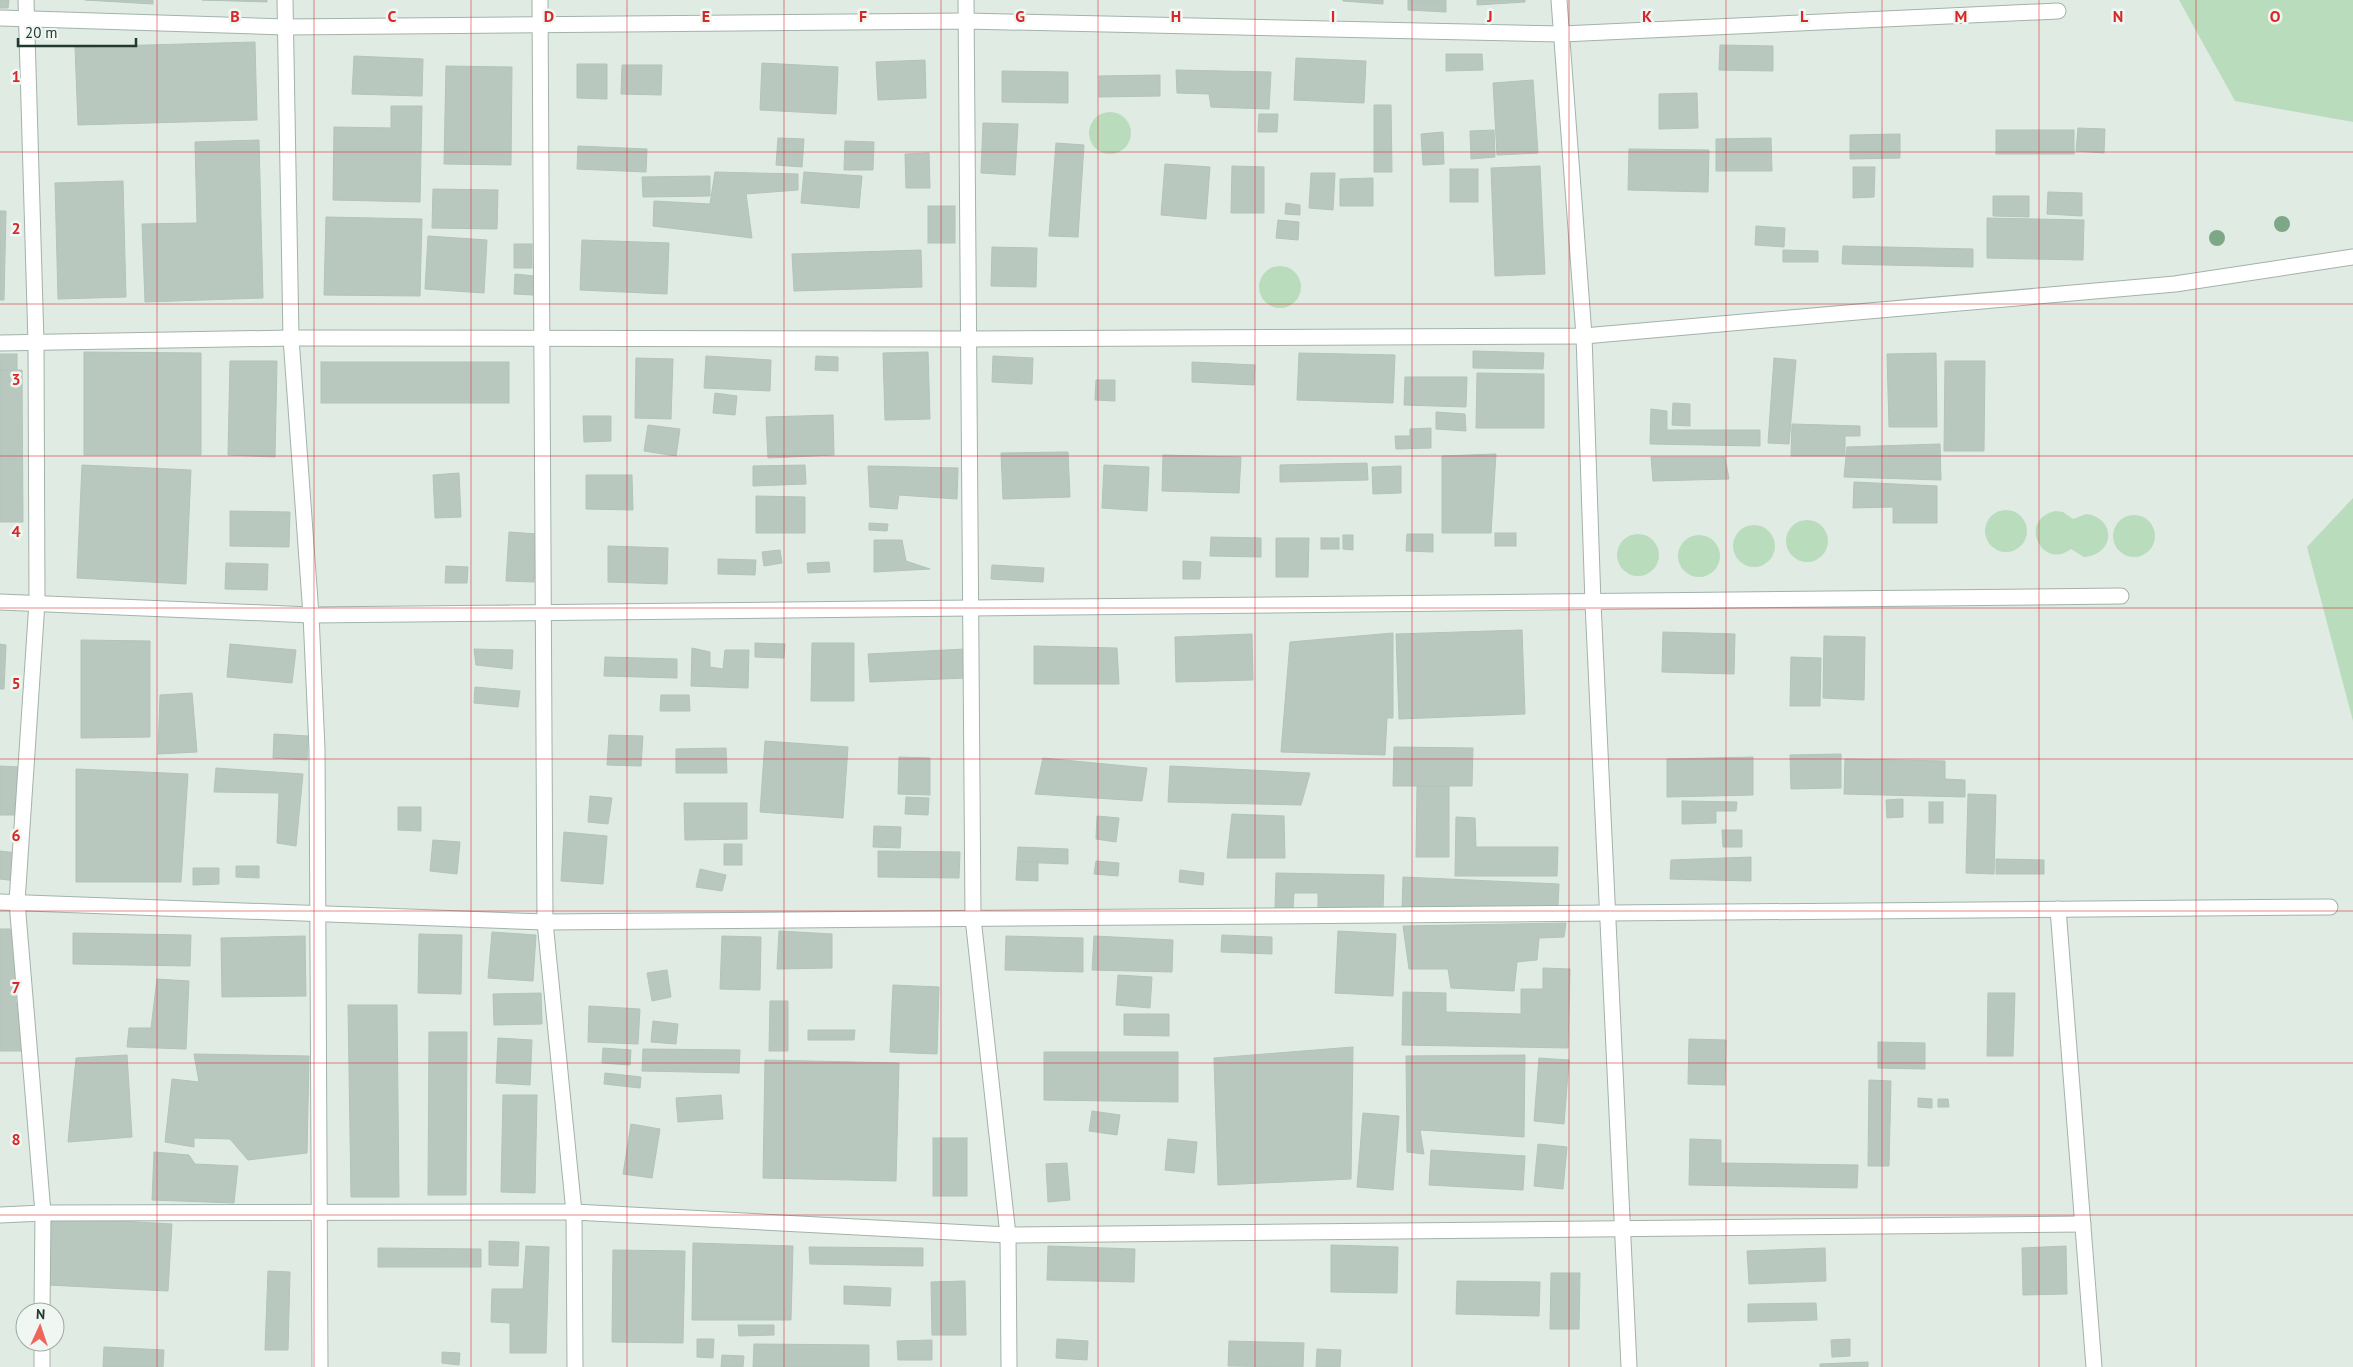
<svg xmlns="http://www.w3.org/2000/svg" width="2353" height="1367" font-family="'PT Sans',sans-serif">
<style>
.green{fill:#b9dcbc}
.building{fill:#b8c8bf;stroke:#b2c4ba}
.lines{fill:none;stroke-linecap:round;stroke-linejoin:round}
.street-casing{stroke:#a3b2aa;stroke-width:17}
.street{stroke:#fff;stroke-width:15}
.tree{fill:#7da787}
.grid{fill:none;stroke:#d62828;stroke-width:1;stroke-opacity:0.55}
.grid-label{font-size:16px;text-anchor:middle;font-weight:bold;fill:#d62828;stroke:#f0f7f2;stroke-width:5;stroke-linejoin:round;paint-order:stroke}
</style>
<rect width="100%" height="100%" fill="#e0ebe4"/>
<g class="green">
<polygon points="2179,0 2353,0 2353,122 2235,101"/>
<circle cx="1110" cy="133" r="21"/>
<circle cx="1280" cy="287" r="21"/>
<polygon points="2353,498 2353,721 2307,547"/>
<circle cx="2006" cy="531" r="21"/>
<path d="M2055 511 2063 512 2073 519 2086 514C2117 518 2115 555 2084 557L2071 549C2042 571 2017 520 2055 511Z"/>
<circle cx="2134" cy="536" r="21"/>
<circle cx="1807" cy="541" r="21"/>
<circle cx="1754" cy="546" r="21"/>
<circle cx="1638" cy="555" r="21"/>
<circle cx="1699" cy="556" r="21"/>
</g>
<g class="building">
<polygon points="0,0 9,0 8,8 0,8"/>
<polygon points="85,0 153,0 153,4"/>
<polygon points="202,0 267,0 267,2"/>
<polygon points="1343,0 1383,0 1383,4 1343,1"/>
<polygon points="1408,0 1446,0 1446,12 1408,10"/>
<polygon points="1477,0 1525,0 1525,2 1477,5"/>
<polygon points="255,42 257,120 78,125 75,47"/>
<polygon points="1720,45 1773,46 1773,71 1719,70"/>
<polygon points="1446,54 1482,54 1483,70 1446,71"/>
<polygon points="354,56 423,59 422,96 352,94"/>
<polygon points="1296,58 1366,61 1364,103 1294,100"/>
<polygon points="925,60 926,98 878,100 876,62"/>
<polygon points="762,63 838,67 836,114 760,110"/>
<polygon points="577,64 607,64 607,99 577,98"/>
<polygon points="622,65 662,65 661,95 621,94"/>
<polygon points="446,66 512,67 511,165 444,164"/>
<polygon points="1176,70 1271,72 1269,109 1211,107 1209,94 1177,93"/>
<polygon points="1002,71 1068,72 1068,103 1002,102"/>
<polygon points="1160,75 1160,96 1099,97 1099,76"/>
<polygon points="1533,80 1538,153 1497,155 1493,83"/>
<polygon points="1697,93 1698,128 1659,129 1659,94"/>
<polygon points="1374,105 1391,105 1392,172 1374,172"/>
<polygon points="391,106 422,106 420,202 333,200 334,127 391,128"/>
<polygon points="1259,114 1278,114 1277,132 1258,132"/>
<polygon points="983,123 1018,124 1015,175 981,173"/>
<polygon points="2078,128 2105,129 2104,153 2076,151"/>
<polygon points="1494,130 1495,157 1471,159 1470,131"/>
<rect x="1996" y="130" width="78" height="24"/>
<polygon points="1443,132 1444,164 1423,165 1421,134"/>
<polygon points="1900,134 1900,158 1850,159 1850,135"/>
<polygon points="778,138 804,139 802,167 776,165"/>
<polygon points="1771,138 1772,171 1716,171 1716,139"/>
<polygon points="259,140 263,298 145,302 142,224 197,223 195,142"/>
<polygon points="845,141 874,142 873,170 844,170"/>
<polygon points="1056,143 1084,145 1078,237 1049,236"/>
<polygon points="578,146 647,149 646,172 577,169"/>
<polygon points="1629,149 1709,150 1708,192 1628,190"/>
<polygon points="929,153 930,188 906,188 905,154"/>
<polygon points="1165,164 1210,167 1206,219 1161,215"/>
<polygon points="1232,166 1264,167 1264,213 1231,213"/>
<polygon points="1540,166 1545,274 1495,276 1491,168"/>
<polygon points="1853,167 1875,167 1874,197 1853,198"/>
<rect x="1450" y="169" width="28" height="33"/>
<polygon points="715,172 798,174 798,190 746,194 752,238 653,226 654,201 710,204"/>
<polygon points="804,172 862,176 859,208 801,203"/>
<polygon points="1311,173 1335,173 1333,210 1309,208"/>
<polygon points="710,176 710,196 643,197 642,177"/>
<polygon points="1373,178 1373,206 1340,206 1340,179"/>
<polygon points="123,181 126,297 58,299 55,183"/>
<polygon points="433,189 498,190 497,229 432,228"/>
<polygon points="2048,192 2082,193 2082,216 2047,214"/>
<polygon points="1993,196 2029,196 2029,217 1993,216"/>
<polygon points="1286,203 1300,205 1300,215 1285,214"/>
<rect x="928" y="206" width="27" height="37"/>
<polygon points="0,211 6,211 4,300 0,300"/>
<polygon points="326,217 422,219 420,296 324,295"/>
<polygon points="1987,218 2084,220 2083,260 1987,258"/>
<polygon points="1278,220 1299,222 1298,240 1276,238"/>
<polygon points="1756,226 1785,228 1784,247 1755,245"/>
<polygon points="428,236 487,240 484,293 425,289"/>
<polygon points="582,240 669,243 667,294 580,290"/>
<rect x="514" y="244" width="18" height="24"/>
<polygon points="1843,246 1973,249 1973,267 1842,264"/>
<polygon points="992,247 1037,248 1036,287 991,286"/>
<polygon points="921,250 922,287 794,291 792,254"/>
<polygon points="1783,250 1818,251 1818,262 1783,262"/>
<polygon points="515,274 535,276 533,295 514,294"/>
<polygon points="1473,351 1544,353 1543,369 1473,368"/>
<polygon points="84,352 201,353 201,455 84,455"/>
<polygon points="928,352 930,419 885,420 883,353"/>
<polygon points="1299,353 1395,355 1393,403 1297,400"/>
<polygon points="1936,353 1937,427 1889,427 1887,354"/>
<rect x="0" y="354" width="17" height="16"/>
<polygon points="706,356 771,360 770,391 704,388"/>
<polygon points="816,356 838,357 838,371 815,370"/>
<polygon points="993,356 1033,358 1032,384 992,382"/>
<polygon points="636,358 673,359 671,419 635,418"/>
<polygon points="1774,358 1796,360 1789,444 1768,443"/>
<polygon points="230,361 277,361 275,457 228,455"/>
<polygon points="1945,361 1985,361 1984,451 1944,451"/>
<rect x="321" y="362" width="188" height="41"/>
<polygon points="1192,362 1255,365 1254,385 1192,382"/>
<polygon points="0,370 22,370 23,522 0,522"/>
<polygon points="1477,373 1544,374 1544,428 1476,428"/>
<polygon points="1405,377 1467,377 1466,407 1404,405"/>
<polygon points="1096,380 1115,380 1115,401 1095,400"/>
<polygon points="715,393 737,396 735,415 713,413"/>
<polygon points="1673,403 1690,404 1690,426 1672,425"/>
<polygon points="1651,409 1667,411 1667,430 1760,430 1760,446 1650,444"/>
<polygon points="1436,412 1465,414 1466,431 1436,429"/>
<polygon points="833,415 834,455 768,458 766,417"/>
<polygon points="583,416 611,416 611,441 584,442"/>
<polygon points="1792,424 1860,426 1860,436 1845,436 1845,456 1791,456"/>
<polygon points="648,425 680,429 676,456 644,451"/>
<polygon points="1431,428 1431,448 1396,449 1395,436 1410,436 1410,429"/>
<polygon points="1940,444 1941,480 1844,477 1847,447"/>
<polygon points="1068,452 1070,497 1003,499 1001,453"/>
<polygon points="1496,454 1491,533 1442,533 1442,456"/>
<polygon points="1163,455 1241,457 1239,493 1162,491"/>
<polygon points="1651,457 1725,457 1729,479 1653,481"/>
<polygon points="1367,463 1368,480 1280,482 1280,465"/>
<polygon points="82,465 191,470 186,584 77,578"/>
<polygon points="805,465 806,484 753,486 753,466"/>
<polygon points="1104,465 1149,467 1147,511 1102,508"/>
<polygon points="868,466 958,468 957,499 899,495 897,509 870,507"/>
<polygon points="1401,466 1401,493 1373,494 1372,467"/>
<polygon points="459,473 461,517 435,518 433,475"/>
<polygon points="586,475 632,475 633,510 586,509"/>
<polygon points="1854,482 1937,486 1937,523 1893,523 1893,507 1853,508"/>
<polygon points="756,496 805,497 805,533 756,533"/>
<polygon points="230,511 290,512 289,547 230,546"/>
<polygon points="869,523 888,524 887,531 869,530"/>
<polygon points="509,532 537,534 534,582 506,581"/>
<rect x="1495" y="533" width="21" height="13"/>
<polygon points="1407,534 1433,534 1433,552 1406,551"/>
<polygon points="1343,535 1353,535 1353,550 1343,549"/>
<polygon points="1211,537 1261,538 1261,557 1210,556"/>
<polygon points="1276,538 1309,538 1308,577 1276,577"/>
<rect x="1321" y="538" width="18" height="11"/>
<polygon points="874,540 902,540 906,561 930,569 874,572"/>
<polygon points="608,546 668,548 667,584 608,582"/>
<polygon points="780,550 782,563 764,566 762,552"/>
<polygon points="718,559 756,560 755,575 718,574"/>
<polygon points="1183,561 1201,562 1200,579 1183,579"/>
<polygon points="829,562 830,572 808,573 807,563"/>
<polygon points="226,563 268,564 267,590 225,589"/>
<polygon points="992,565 1044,568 1043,582 991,579"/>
<polygon points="446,566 468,567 467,583 445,583"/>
<polygon points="1522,630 1525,714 1399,719 1396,634"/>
<polygon points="1663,632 1735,634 1734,674 1662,672"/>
<polygon points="1393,633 1393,718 1387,718 1385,755 1281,752 1290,642"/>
<polygon points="1252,634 1253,680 1176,682 1175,637"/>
<polygon points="1824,636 1865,637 1864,700 1823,698"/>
<polygon points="81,640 150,641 150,737 81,738"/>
<polygon points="755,643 785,644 784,658 755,657"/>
<polygon points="812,643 854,643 854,701 811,701"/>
<polygon points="0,644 6,645 4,689 0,689"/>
<polygon points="230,644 296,650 292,683 227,677"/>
<polygon points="1034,646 1117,648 1119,684 1034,684"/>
<polygon points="692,648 710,652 710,667 723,669 725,650 749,650 748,688 691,686"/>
<polygon points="474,649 513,650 512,669 476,665"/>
<polygon points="965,649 966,678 870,682 868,654"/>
<polygon points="605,657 677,659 677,678 604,676"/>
<polygon points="1791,657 1821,658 1820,706 1790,706"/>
<polygon points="475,687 520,691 518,707 474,703"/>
<polygon points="192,693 197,752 158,754 160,695"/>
<polygon points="661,695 689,695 690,711 660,711"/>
<polygon points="274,734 308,736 307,760 273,758"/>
<polygon points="609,735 643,736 641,766 607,765"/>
<polygon points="765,741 848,747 843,818 760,812"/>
<polygon points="1394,747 1473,748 1472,786 1393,786"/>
<polygon points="726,748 727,773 676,773 676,749"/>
<polygon points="1841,754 1841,788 1791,789 1790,755"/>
<polygon points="899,757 930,758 930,795 898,794"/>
<polygon points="1753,757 1753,795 1667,797 1667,759"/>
<polygon points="1043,758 1147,768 1142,801 1035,794"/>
<polygon points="1845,759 1945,761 1945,779 1965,780 1965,797 1844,794"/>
<polygon points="0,766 20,767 19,815 0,815"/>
<polygon points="1170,766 1310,773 1301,805 1168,802"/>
<polygon points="216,768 303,774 296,846 277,843 279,793 214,792"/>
<polygon points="76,769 188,774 181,882 76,882"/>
<polygon points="1417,786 1449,786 1449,857 1416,857"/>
<polygon points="1968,794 1996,795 1994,874 1966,873"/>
<polygon points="590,796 612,798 608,824 588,822"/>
<polygon points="906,797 929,798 928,815 905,814"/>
<polygon points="1903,799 1903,817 1887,818 1886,800"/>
<polygon points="1682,801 1737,802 1736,811 1716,811 1716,823 1682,824"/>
<rect x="1929" y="802" width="14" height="21"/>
<polygon points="684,803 747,803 747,839 685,840"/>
<polygon points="398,807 421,807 421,831 398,830"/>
<polygon points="1232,814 1284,816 1285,858 1227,858"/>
<polygon points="1097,816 1119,818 1116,842 1096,839"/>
<polygon points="1456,817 1475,818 1476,847 1558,847 1557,876 1455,876"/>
<polygon points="874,826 901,827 900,848 873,847"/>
<polygon points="1722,830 1742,830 1742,847 1723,847"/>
<polygon points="564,832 607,836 603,884 561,881"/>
<polygon points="433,840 460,842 457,874 430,871"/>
<rect x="724" y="844" width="18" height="21"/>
<polygon points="1018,847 1068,849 1068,864 1017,862"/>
<polygon points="0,851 18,853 16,881 0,879"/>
<polygon points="878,851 960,852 959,878 878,877"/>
<polygon points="1751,857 1751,881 1670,879 1671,860"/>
<polygon points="1996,859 2044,860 2044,874 1996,874"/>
<polygon points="1096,861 1119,863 1118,876 1094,874"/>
<polygon points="1017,862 1038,862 1038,881 1016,880"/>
<polygon points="236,866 259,866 259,878 236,877"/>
<polygon points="193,868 219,868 219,884 193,885"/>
<polygon points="700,869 726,875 722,891 696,887"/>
<polygon points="1180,870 1204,873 1203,885 1179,882"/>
<polygon points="1276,873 1384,875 1383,910 1318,908 1318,893 1294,893 1293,908 1275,908"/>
<polygon points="1403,877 1559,884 1558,905 1402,910"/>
<polygon points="1566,923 1564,937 1539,938 1537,960 1517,962 1514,991 1451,988 1448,969 1409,969 1403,926"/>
<polygon points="0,929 15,929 16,1001 23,1051 0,1051"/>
<polygon points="779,931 832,934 832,968 777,969"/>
<polygon points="1338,931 1396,934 1393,996 1335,993"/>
<polygon points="492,932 536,935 533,981 488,978"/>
<polygon points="73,933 191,935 190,966 73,964"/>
<polygon points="419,934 462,935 461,994 418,993"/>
<polygon points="1222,935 1272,937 1272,954 1221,952"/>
<polygon points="305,936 306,996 222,997 221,938"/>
<polygon points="722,936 761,937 760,990 720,989"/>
<polygon points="1006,936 1083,938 1083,972 1005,970"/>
<polygon points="1094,936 1173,940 1172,972 1092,970"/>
<polygon points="1543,968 1570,969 1568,1048 1402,1045 1403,992 1446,993 1446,1012 1521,1014 1521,989 1543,989"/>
<polygon points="667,970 671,997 652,1001 647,973"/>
<polygon points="1118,975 1152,977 1150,1008 1116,1005"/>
<polygon points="157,979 189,981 186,1049 127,1047 129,1028 151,1028"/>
<polygon points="893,985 939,987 937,1054 890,1052"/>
<polygon points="541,993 542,1024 494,1025 493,994"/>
<polygon points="1988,993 2015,993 2013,1056 1987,1056"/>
<polygon points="770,1001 788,1001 788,1051 769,1051"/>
<polygon points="348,1005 397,1005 399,1197 351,1197"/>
<polygon points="589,1006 640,1009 638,1044 588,1042"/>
<polygon points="1124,1014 1169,1014 1169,1036 1124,1035"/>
<polygon points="653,1021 678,1024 676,1044 651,1042"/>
<polygon points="808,1030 855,1030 854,1040 808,1040"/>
<polygon points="429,1032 467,1032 466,1195 428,1195"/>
<polygon points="498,1038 532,1040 530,1085 496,1083"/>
<polygon points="1689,1039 1726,1040 1725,1085 1688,1084"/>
<polygon points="1878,1042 1925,1043 1925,1069 1878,1068"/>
<polygon points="1353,1047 1351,1179 1218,1185 1214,1058"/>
<polygon points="603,1048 631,1050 630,1065 602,1063"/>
<polygon points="643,1049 740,1050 739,1073 642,1071"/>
<polygon points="1044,1052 1178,1052 1178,1102 1044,1100"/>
<polygon points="194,1054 309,1056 307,1153 248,1160 230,1139 194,1138 194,1147 165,1142 172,1079 199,1082"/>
<polygon points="127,1055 132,1137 68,1142 76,1058"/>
<polygon points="1525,1055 1524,1137 1420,1130 1424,1154 1407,1152 1406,1056"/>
<polygon points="1539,1058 1569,1060 1564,1124 1534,1121"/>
<polygon points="765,1060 899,1063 896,1181 763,1178"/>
<polygon points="605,1073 641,1077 640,1088 604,1084"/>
<polygon points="1869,1080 1891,1081 1889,1166 1868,1166"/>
<polygon points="503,1095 537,1095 535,1193 501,1192"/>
<polygon points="721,1095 723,1119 678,1122 676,1098"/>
<polygon points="1918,1098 1932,1099 1932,1108 1918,1107"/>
<polygon points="1938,1099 1948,1099 1949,1107 1938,1107"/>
<polygon points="1092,1111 1120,1115 1117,1135 1089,1131"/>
<polygon points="1363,1113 1399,1116 1393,1190 1357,1187"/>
<polygon points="631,1124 660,1129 652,1178 623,1174"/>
<rect x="933" y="1138" width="34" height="58"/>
<polygon points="1168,1139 1197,1142 1194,1173 1165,1170"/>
<polygon points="1690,1139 1721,1140 1721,1163 1858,1165 1857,1188 1689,1185"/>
<polygon points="1538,1144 1567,1147 1563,1189 1534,1186"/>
<polygon points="1431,1150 1525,1156 1523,1190 1429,1185"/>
<polygon points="154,1152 189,1155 195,1164 238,1166 234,1203 152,1200"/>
<polygon points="1067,1163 1070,1200 1048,1202 1046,1164"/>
<polygon points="51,1217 172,1224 168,1291 48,1285"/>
<polygon points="489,1241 519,1242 518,1266 489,1265"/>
<polygon points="693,1243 793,1246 791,1320 692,1320"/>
<polygon points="1331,1245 1398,1247 1397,1293 1331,1292"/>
<polygon points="526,1246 549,1247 546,1353 510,1353 510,1323 491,1322 492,1289 523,1289"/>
<polygon points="1048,1246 1135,1249 1134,1282 1047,1280"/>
<polygon points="2066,1246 2067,1294 2023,1295 2022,1248"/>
<polygon points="809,1247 923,1248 923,1266 810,1264"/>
<polygon points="378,1248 481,1249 481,1267 378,1267"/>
<polygon points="1825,1248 1826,1281 1749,1284 1747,1251"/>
<polygon points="613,1250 685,1251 683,1343 612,1342"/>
<polygon points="268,1271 290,1272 288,1350 265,1350"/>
<polygon points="1551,1273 1580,1273 1579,1329 1550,1329"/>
<polygon points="965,1281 966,1335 932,1335 931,1282"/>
<polygon points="1457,1281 1540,1282 1539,1316 1456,1314"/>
<polygon points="844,1286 891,1288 890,1306 844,1304"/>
<polygon points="1816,1303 1817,1320 1748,1322 1748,1304"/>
<polygon points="738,1325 774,1325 774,1335 739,1336"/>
<polygon points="697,1339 714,1339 713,1358 697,1357"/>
<polygon points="1057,1339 1088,1341 1087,1360 1056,1358"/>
<polygon points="1850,1339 1850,1356 1832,1357 1831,1340"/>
<polygon points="932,1340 932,1360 898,1360 897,1341"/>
<polygon points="1229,1341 1304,1343 1303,1367 1228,1366"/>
<polygon points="754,1344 869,1345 869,1367 753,1367"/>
<polygon points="104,1347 164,1350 163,1367 103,1367"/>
<polygon points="1317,1349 1341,1350 1340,1367 1316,1367"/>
<polygon points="442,1352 460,1353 459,1365 442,1363"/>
<polygon points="722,1355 744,1356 743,1367 721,1367"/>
<polygon points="1868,1362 1868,1367 1820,1367 1820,1364"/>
</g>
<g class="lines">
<defs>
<g id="street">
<polyline points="26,0 36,343 37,602 17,902 43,1213 42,1312"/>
<polyline points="285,0 291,338 311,615 317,749 320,1367"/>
<polyline points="540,0 545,922 574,1212 575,1367"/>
<polyline points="966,0 973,918 1008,1235 1009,1367"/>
<polyline points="1559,0 1584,336 1593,603 1629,1367"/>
<polyline points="0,18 285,27 966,21 1562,34 2058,11"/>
<polyline points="0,343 291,338 969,339 1584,336 2175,284 2353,257"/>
<polyline points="0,602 311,615 2121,596"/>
<polyline points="0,902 545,922 2330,907"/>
<polyline points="2058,909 2094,1367"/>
<polyline points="0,1215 43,1213 574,1212 1008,1235 2083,1224"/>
<polyline points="42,1367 42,1342"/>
</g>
</defs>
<use href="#street" class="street-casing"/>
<use href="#street" class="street"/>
</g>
<g class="tree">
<circle cx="2282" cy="224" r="8"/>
<circle cx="2217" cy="238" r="8"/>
</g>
<path class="grid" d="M157 0V1367M314 0V1367M471 0V1367M627 0V1367M784 0V1367M941 0V1367M1098 0V1367M1255 0V1367M1412 0V1367M1569 0V1367M1726 0V1367M1882 0V1367M2039 0V1367M2196 0V1367M0 152H2353M0 304H2353M0 456H2353M0 608H2353M0 759H2353M0 911H2353M0 1063H2353M0 1215H2353"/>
<g class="grid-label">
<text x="235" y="22">B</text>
<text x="392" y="22">C</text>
<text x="549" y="22">D</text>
<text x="706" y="22">E</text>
<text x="863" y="22">F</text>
<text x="1020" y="22">G</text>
<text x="1176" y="22">H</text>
<text x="1333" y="22">I</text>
<text x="1490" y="22">J</text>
<text x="1647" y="22">K</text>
<text x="1804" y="22">L</text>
<text x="1961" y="22">M</text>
<text x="2118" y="22">N</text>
<text x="2275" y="22">O</text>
<text x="16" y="82">1</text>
<text x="16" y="234">2</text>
<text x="16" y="385">3</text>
<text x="16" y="537">4</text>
<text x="16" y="689">5</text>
<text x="16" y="841">6</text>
<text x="16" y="993">7</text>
<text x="16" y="1145">8</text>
</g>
<g transform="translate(40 1327) rotate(3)"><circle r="24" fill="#f0f7f2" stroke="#9daba4"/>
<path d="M0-4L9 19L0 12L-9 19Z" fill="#f06459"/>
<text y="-8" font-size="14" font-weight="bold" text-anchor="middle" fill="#213a2f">N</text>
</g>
<path d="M18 38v8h118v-8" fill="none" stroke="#213a2f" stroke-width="2.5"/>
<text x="25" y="38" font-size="15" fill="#213a2f" stroke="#f0f7f2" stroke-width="4" paint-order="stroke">20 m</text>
</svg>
